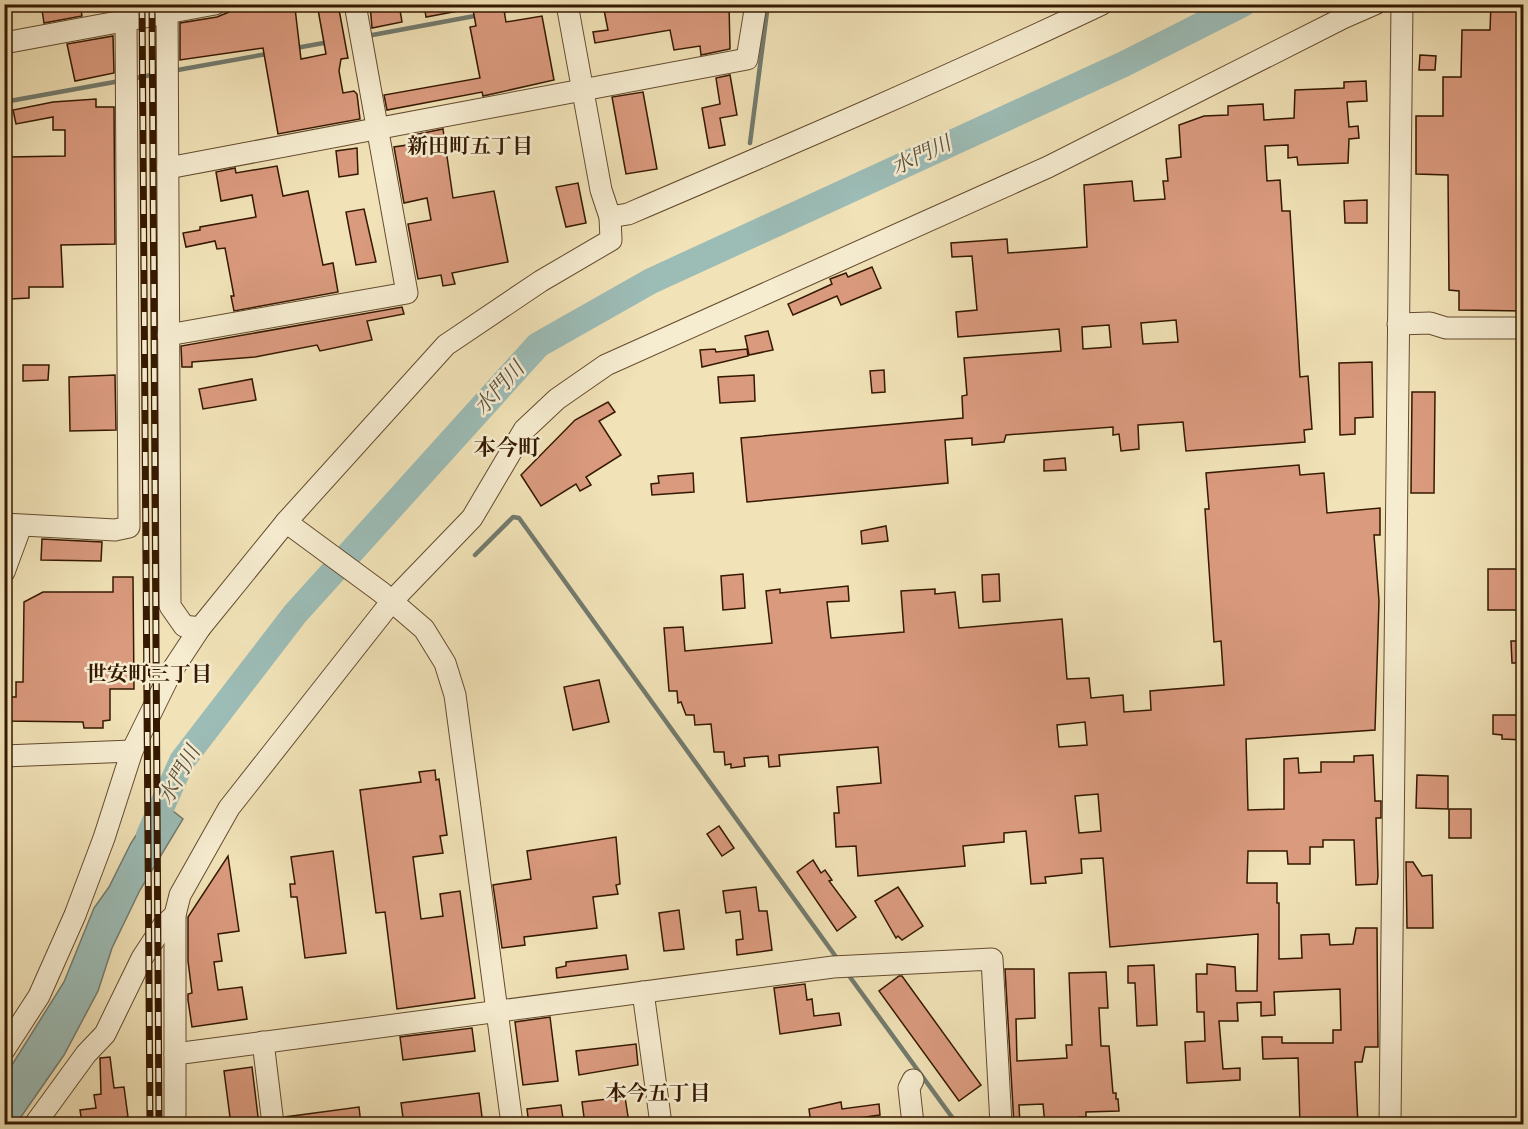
<svg xmlns="http://www.w3.org/2000/svg" width="1528" height="1129" font-family="'Gentium Book Plus','Noto Serif JP',serif">
<style>
.water{fill:#9cbcb6;stroke:#737b6e;stroke-width:1.5}
.lines{fill:none;stroke-linecap:round;stroke-linejoin:round}
.stream{stroke:#737b6e;stroke-width:4.5}
.river{stroke:#9cbcb6;stroke-width:26}
.building{fill:#da9a7e;stroke:#351901;stroke-width:1.5;fill-rule:evenodd}
.minor-casing{stroke:#644b2e;stroke-width:23}
.minor{stroke:#f6ecd0;stroke-width:21}
.rail-casing{stroke:#351901;stroke-width:7}
.rail{stroke:#f6ecd0;stroke-width:4.5;stroke-dasharray:14;stroke-linecap:butt}
.labels{text-anchor:middle;stroke-width:5;stroke-linejoin:round;paint-order:stroke}
.neighbourhood-label{font-size:21px;font-weight:bold;fill:#351901;stroke:#f6ecd0}
.water-label{font-size:21px;font-style:italic;fill:#595240;stroke:#f6ecd0}
.quarter-label{font-size:22px;font-weight:bold;fill:#351901;stroke:#f6ecd0}
</style>
<rect width="100%" height="100%" fill="#f1e2b7"/>
<filter id="stains"><feTurbulence type="fractalNoise" baseFrequency=".00333" numOctaves="4"/><feColorMatrix values="0 0 0 0 .2 0 0 0 0 .09 0 0 0 0 .02 0 0 0 .5 -.17"/></filter>
<radialGradient id="worn" r=".72"><stop offset=".6" stop-color="#630" stop-opacity="0"/><stop offset="1" stop-color="#630" stop-opacity=".3"/></radialGradient>
<polygon class="water" points="159,800 183,819 140,890 112,948 98,991 64,1055 16,1124 5,1124 5,1076 64,982 94,908 109,887 131,843"/>
<g class="lines">
<g class="stream">
<polyline points="500,12 539,4"/>
<polyline points="367,36 480,15"/>
<polyline points="296,48 329,42"/>
<polyline points="172,71 267,54"/>
<polyline points="131,79 161,73"/>
<polyline points="4,102 120,81"/>
<polyline points="750,143 768,4"/>
<polyline points="475,555 513,517 519,518 839,961"/>
<polyline points="847,973 957,1124"/>
</g>
<polyline class="river" points="149,835 182,761 295,614 538,345 651,281 1124,64 1243,4"/>
</g>
<g class="building">
<polygon points="50,4 80,4 82,16 44,23 42,10 51,9"/>
<polygon points="240,4 282,4 283,10 295,8 301,59 326,54 317,4 338,4 348,58 341,59 339,71 343,93 354,91 357,94 360,119 278,134 263,48 180,60 180,23 217,17 241,7"/>
<polygon points="370,4 399,4 402,22 372,28"/>
<polygon points="424,4 464,4 464,10 426,17"/>
<polygon points="472,4 503,4 506,22 542,16 554,80 483,96 482,92 387,110 384,95 480,78 470,27 476,26"/>
<polygon points="633,4 729,4 730,49 701,55 700,46 674,50 670,30 595,43 593,32 608,30 604,10"/>
<polygon points="1491,4 1524,4 1524,311 1459,310 1459,291 1449,290 1448,175 1416,174 1416,116 1443,116 1443,77 1461,77 1462,30 1490,30"/>
<polygon points="113,36 114,73 75,81 67,44"/>
<polygon points="1420,55 1436,56 1435,70 1419,70"/>
<polygon points="730,75 737,115 720,118 725,145 709,148 702,108 720,104 716,78"/>
<path d="M1366 81 1367 101 1347 102 1349 127 1358 126 1359 138 1349 139 1348 163 1298 165 1297 157 1288 158V145L1265 146 1267 181 1280 180 1282 211H1290L1300 377 1308 376 1312 429 1304 430 1305 442 1186 451 1183 422 1138 425 1139 449 1121 451 1119 434 1113 435V427L1006 435 1004 442 972 445V438L945 440 948 483 747 502 741 438 963 418 962 396 967 395 964 358 1061 351 1059 329 958 337 956 312 977 310 972 256 952 257 951 243 1007 239 1008 253 1087 247 1084 185 1132 181 1134 201 1165 199 1163 181H1168L1166 159 1181 157 1179 125 1204 116 1228 115V106L1263 104 1264 120 1294 118 1295 90 1344 88V82ZM1176 320 1178 342 1143 344 1141 323ZM1109 325 1111 347 1083 349 1082 327Z"/>
<polygon points="643,92 657,169 626,174 612,97"/>
<polygon points="96,99 96,107 114,107 115,244 61,245 63,287 29,287 29,298 10,299 9,157 65,156 65,130 53,130 53,117 16,124 13,110 53,102"/>
<polygon points="443,129 453,198 494,191 508,262 452,273 455,284 443,286 441,275 418,279 408,224 431,220 427,198 404,203 394,147 414,144 413,135"/>
<polygon points="357,148 358,174 339,177 336,151"/>
<polygon points="277,166 283,196 308,191 323,265 333,263 338,292 234,311 231,296 234,296 225,248 217,249 215,241 186,247 183,233 200,230 200,227 256,217 252,195 221,201 216,172 235,168 236,173"/>
<polygon points="578,183 586,223 566,227 556,187"/>
<polygon points="1367,200 1367,223 1345,223 1344,201"/>
<polygon points="364,209 376,262 356,265 346,212"/>
<polygon points="872,267 881,288 841,305 837,296 793,315 788,304 832,284 830,279 846,273 848,277"/>
<polygon points="402,307 404,314 367,321 372,340 320,351 317,345 255,357 192,362 192,367 182,367 181,346"/>
<polygon points="768,331 773,350 749,355 745,336"/>
<polygon points="715,349 716,352 747,349 748,356 702,367 700,350"/>
<polygon points="1372,362 1373,417 1355,418 1355,434 1340,435 1339,363"/>
<polygon points="23,365 49,365 48,380 23,381"/>
<polygon points="884,370 885,392 872,393 870,371"/>
<polygon points="115,375 116,430 70,431 69,377"/>
<polygon points="754,375 755,401 720,403 718,377"/>
<polygon points="252,379 256,400 203,409 199,389"/>
<polygon points="1412,392 1435,392 1434,493 1411,493"/>
<polygon points="608,402 615,412 599,421 621,455 586,477 591,485 580,491 576,484 541,506 521,475 575,420"/>
<polygon points="1065,458 1066,470 1044,471 1044,460"/>
<path d="M1299 465 1300 475 1324 473 1327 513 1380 508V535H1374L1379 601 1375 730 1246 739 1248 810 1284 809V759L1298 758 1299 773 1321 772V762H1354V756L1373 755 1375 801H1381V818H1376L1378 876 1377 884 1356 885 1354 840H1323V847H1310V864H1288L1287 851H1248L1247 883H1277V903H1279V959L1302 958 1301 935 1329 934 1330 945 1353 944 1356 928H1377L1378 1047H1365L1362 1062H1355L1358 1125H1300L1298 1058 1263 1059 1262 1037H1282V1043H1333V1030H1341L1340 989 1274 992 1275 1015 1261 1016V1002L1237 1003 1238 1021H1219L1223 1069 1240 1068V1080L1187 1083 1185 1042 1205 1041 1204 1012H1197L1196 974H1207V964L1235 967 1236 991H1257L1258 934 1110 947 1103 858 1081 859 1082 873 1045 877 1046 883 1031 884 1026 831 1004 833V842L963 846 965 866 858 876 856 846 836 847 834 813H839L837 787 881 783 878 747 779 755 780 766 769 767 768 756 744 758 745 766 731 768V764L725 765 724 752H714L711 724 695 725 694 715H686L681 702 678 703 677 691H669L664 628 683 627 685 651 772 643 766 591 780 589V593L848 586 849 601 827 602 831 638 904 632 901 591 935 589V594L955 592 959 628 1062 619 1067 679 1089 678 1091 698 1123 695 1124 712 1151 710 1150 691 1224 685 1221 641 1214 642 1205 509H1209L1206 473ZM1085 722 1087 745 1059 747 1057 725ZM1098 794 1101 831 1079 833 1075 796Z"/>
<polygon points="693,473 694,492 652,495 651,484 659,483 658,476"/>
<polygon points="886,526 888,541 862,544 861,531"/>
<polygon points="42,539 102,542 101,561 41,560"/>
<rect x="1488" y="569" width="36" height="41"/>
<polygon points="743,574 745,608 723,610 721,576"/>
<polygon points="999,574 1000,601 983,602 982,575"/>
<polygon points="113,577 133,577 134,689 110,689 110,720 103,721 103,728 84,728 83,722 4,721 4,715 11,712 11,697 16,697 16,682 23,682 24,602 43,592 113,592"/>
<polygon points="1511,641 1524,641 1524,663 1512,663"/>
<polygon points="599,680 609,722 573,730 564,687"/>
<polygon points="1493,715 1524,715 1524,740 1502,739 1502,735 1493,734"/>
<polygon points="435,770 436,780 439,779 447,835 440,836 443,853 413,857 421,919 443,916 440,894 460,891 475,998 397,1009 385,912 376,913 360,790 421,782 419,772"/>
<polygon points="1417,775 1448,776 1448,809 1416,808"/>
<rect x="1449" y="809" width="22" height="29"/>
<polygon points="719,826 734,848 722,856 707,834"/>
<polygon points="616,837 620,884 616,885 618,894 593,897 597,928 524,937 525,945 502,948 493,885 531,879 527,851"/>
<polygon points="333,851 346,953 305,958 297,897 291,897 290,884 295,884 291,857"/>
<polygon points="228,856 239,931 218,934 222,961 214,962 218,990 242,987 247,1019 192,1027 188,1000 188,994 192,993 188,961 188,917"/>
<polygon points="813,860 821,873 825,870 832,880 829,881 856,917 837,931 797,872"/>
<polygon points="1406,862 1413,862 1422,876 1432,875 1433,928 1407,928"/>
<polygon points="756,887 759,911 767,911 772,950 737,955 736,940 743,939 740,911 726,913 723,891"/>
<polygon points="898,887 923,926 902,940 898,936 896,938 875,901"/>
<polygon points="679,910 684,949 664,951 659,913"/>
<polygon points="626,955 628,969 557,978 556,968 566,966 566,962"/>
<polygon points="1154,965 1157,1025 1137,1026 1135,983 1128,983 1128,966"/>
<polygon points="1005,969 1034,969 1035,1018 1016,1019 1017,1061 1067,1058 1066,1045 1072,1045 1069,973 1106,972 1108,1008 1099,1008 1101,1046 1109,1046 1113,1093 1116,1093 1116,1099 1118,1099 1119,1111 1086,1112 1086,1117 1079,1117 1080,1125 1045,1125 1043,1104 1019,1105 1020,1125 1014,1125"/>
<polygon points="899,976 902,976 981,1085 959,1101 879,991"/>
<polygon points="805,984 807,1000 812,999 814,1016 839,1013 841,1025 780,1034 774,988"/>
<polygon points="550,1017 558,1081 523,1085 515,1022"/>
<polygon points="472,1028 475,1051 403,1060 400,1037"/>
<polygon points="636,1044 638,1065 579,1075 576,1051"/>
<polygon points="110,1057 114,1088 124,1087 128,1117 82,1123 80,1110 96,1108 94,1095 101,1094 100,1058"/>
<polygon points="252,1067 259,1125 231,1125 224,1071"/>
<polygon points="479,1093 483,1125 404,1125 401,1103"/>
<polygon points="625,1097 629,1123 585,1125 582,1102"/>
<polygon points="841,1102 842,1109 879,1104 880,1115 845,1120 846,1125 811,1125 809,1109"/>
<polygon points="561,1105 564,1125 529,1125 527,1109"/>
<polygon points="359,1107 361,1125 285,1125 285,1117"/>
</g>
<g class="lines">
<defs>
<g id="minor">
<polyline points="167,4 170,606 184,626 200,628"/>
<polyline points="4,43 215,4"/>
<polyline points="168,168 747,59 756,4"/>
<path d="M610 217 628 214C787 146 946 78 1102 4"/>
<polyline points="1398,324 1430,323 1446,328 1524,328"/>
<polyline points="168,335 407,293 355,4"/>
<polyline points="286,522 381,592 424,629 445,663 455,695 512,1124"/>
<polyline points="4,524 115,530 129,527 126,21"/>
<polyline points="4,572 21,526"/>
<polyline points="4,756 132,751"/>
<polyline points="643,992 661,1124"/>
<polyline points="263,1042 273,1124"/>
<polyline points="4,1050 39,996 75,915 104,838 132,751 171,672 200,628 286,522 446,345 541,281 611,240 610,217 601,190 567,4"/>
<polyline points="175,1054 833,967 992,959 1001,1124"/>
<polyline points="35,1124 86,1054 105,1034 142,958 163,926 175,915"/>
<polyline points="175,1124 175,915 180,895 229,808 392,601 472,518 524,430 557,399 606,365 1048,167 1343,18 1375,4"/>
<polyline points="913,1124 909,1088 913,1080"/>
<polyline points="1390,1124 1402,4"/>
</g>
</defs>
<use href="#minor" class="minor-casing"/>
<use href="#minor" class="minor"/>
<defs>
<g id="rail">
<polyline points="142,4 150,1124"/>
<polyline points="152,4 159,1124"/>
</g>
</defs>
<use href="#rail" class="rail-casing"/>
<use href="#rail" class="rail"/>
</g>
<g class="labels">
<g class="neighbourhood-label">
<text x="470" y="153">新田町五丁目</text>
<text x="149" y="681">世安町三丁目</text>
<text x="658" y="1100">本今五丁目</text>
</g>
<g class="water-label">
<text transform="translate(921 155) rotate(-25)" y="7">水門川</text>
<text transform="translate(499 388) rotate(-48)" y="7">水門川</text>
<text transform="translate(179 775) rotate(-61)" y="7">水門川</text>
</g>
<g class="quarter-label">
<text x="507" y="455">本今町</text>
</g>
</g>
<rect width="1528" height="1129" fill="none" stroke="#f1e2b7" stroke-width="24"/>
<rect x="6" y="6" width="1516" height="1117" fill="none" stroke="#351901" stroke-width="3"/>
<rect x="12" y="12" width="1504" height="1105" fill="none" stroke="#351901" stroke-width="1.5"/>
<rect width="100%" height="100%" filter="url(#stains)"/>
<rect width="100%" height="100%" fill="url(#worn)"/>
</svg>
